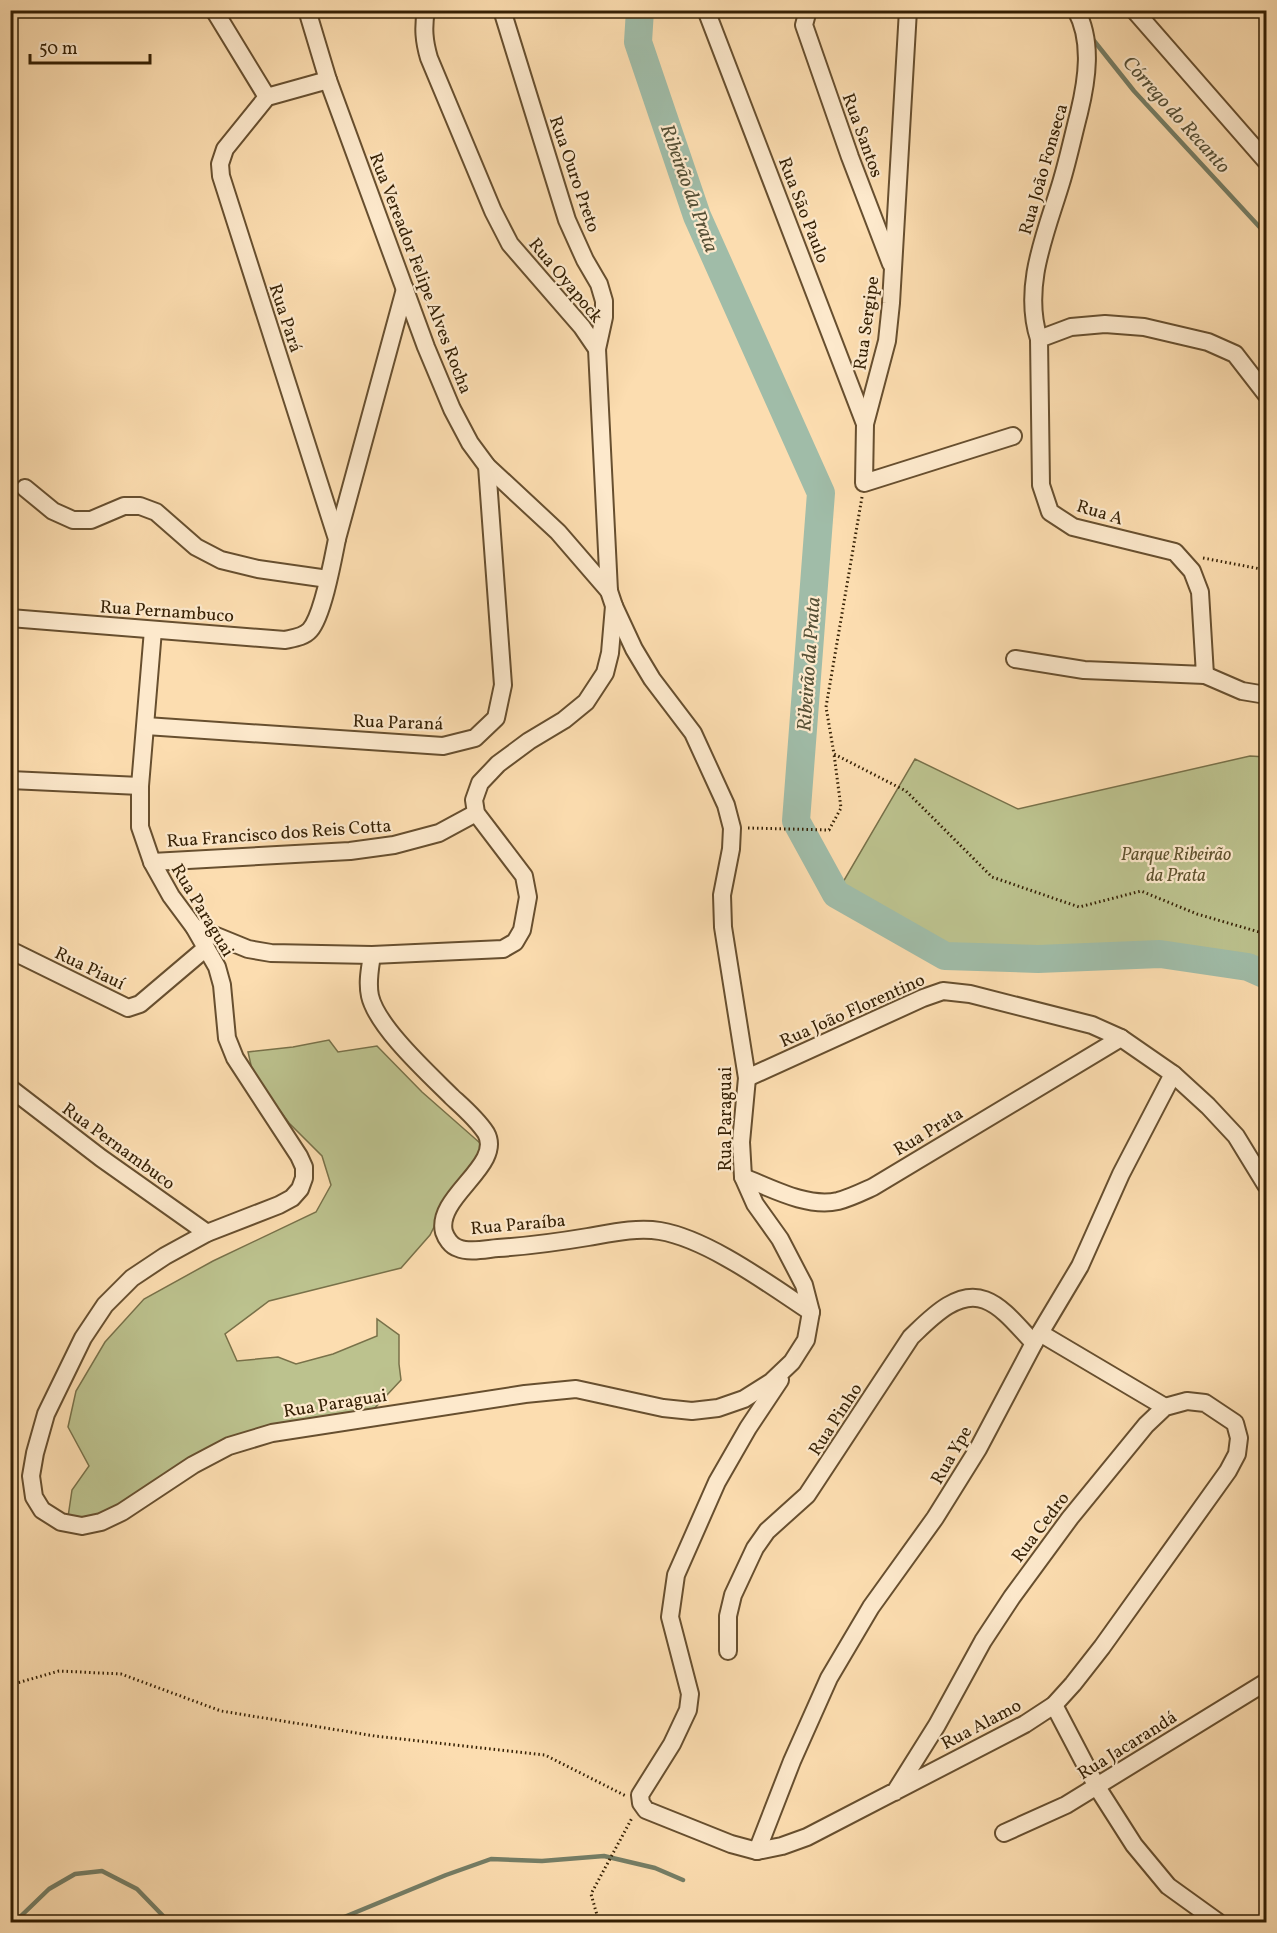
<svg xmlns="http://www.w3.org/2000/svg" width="1277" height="1933" font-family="Vollkorn,serif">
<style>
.green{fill:#bcc28e;stroke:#787149;stroke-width:1.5}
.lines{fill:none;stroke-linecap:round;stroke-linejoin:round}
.stream{stroke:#757e66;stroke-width:4.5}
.river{stroke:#a0bca8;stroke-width:28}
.street-casing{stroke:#674f2f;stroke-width:20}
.path{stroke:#352004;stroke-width:3;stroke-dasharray:1.5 3;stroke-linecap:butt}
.street{stroke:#fde9cc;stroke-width:16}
.labels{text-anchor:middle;stroke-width:4.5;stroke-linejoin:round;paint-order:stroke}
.street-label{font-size:18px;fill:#352004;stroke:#fde9cc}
.park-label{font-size:18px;font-style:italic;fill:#5e512d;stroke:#fde9cc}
.water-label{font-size:20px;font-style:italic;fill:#554f35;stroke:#fde9cc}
</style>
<rect width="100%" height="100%" fill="#fcddb0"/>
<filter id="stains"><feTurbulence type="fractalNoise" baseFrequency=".00333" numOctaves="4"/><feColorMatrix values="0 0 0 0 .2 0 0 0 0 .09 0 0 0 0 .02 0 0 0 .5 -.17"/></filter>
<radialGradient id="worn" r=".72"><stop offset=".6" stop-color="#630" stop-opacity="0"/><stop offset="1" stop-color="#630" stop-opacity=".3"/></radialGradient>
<g class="green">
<polygon points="1250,756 1266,757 1266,975 1248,967 1160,954 1038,959 945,956 836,894 915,759 1018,809"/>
<polygon points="329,1040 338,1052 377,1046 422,1092 480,1143 480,1157 446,1203 430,1235 401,1268 269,1301 225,1334 237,1361 278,1357 296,1364 333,1354 377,1336 377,1319 399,1335 399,1364 401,1380 371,1412 261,1432 96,1518 68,1517 72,1490 89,1466 68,1427 76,1391 105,1342 144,1299 213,1261 316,1212 331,1185 322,1156 289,1123 253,1074 248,1052 293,1047"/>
</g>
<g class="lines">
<g class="stream">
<polyline points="1091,37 1134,91 1266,234"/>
<polyline points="12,1922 22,1915 49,1889 75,1874 102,1871 137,1889 169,1922"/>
<polyline points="323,1922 337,1920 446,1875 491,1859 542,1861 604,1856 655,1868 683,1880"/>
</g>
<polyline class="river" points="640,10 638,42 697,216 821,493 796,821 836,894 945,956 1038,959 1160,954 1248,967 1266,975"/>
<defs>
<g id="street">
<polyline points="214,10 267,97"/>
<path d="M426 10C423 28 424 41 429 58L493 211 510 244 582 327 597 349 609 591"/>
<polyline points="502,10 567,220 585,260 599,284 604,301 604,317 597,349"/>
<polyline points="706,10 865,424"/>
<polyline points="808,10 804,25 850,157 891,264"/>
<polyline points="908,10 891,303 887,341 865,424 864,483 1013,436"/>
<polyline points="1134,10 1266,161"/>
<path d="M1039 339C1022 286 1046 233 1061 183 1068 160 1073 136 1079 113 1087 80 1093 41 1076 10"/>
<polyline points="25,488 53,511 73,520 91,520 124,506 140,506 156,512 196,547 221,560 258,569 328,579"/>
<polyline points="337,539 405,289"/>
<path d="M10 618 285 640C294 638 304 637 310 630 323 615 333 559 337 539L221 176 220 164 225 149 267 97 328 80"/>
<polyline points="153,630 140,786 140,827 152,862 171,896 194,927 217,967 222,985 227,1038 235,1058 299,1156 304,1167 304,1178 300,1189 292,1198 279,1205 207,1233 165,1256 132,1278 105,1305 83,1338 46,1414 35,1453 31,1476 34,1497 42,1510 61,1522 82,1526 101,1522 122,1512 193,1465 229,1446 272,1433 525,1394 576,1389 663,1408 692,1411 718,1408 744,1399 771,1382 792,1362 806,1340 811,1312 804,1285 780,1239 755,1204 743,1177 741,1142 747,1078 723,927 722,895 731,849 732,828 726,805 693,733 652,679 634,649 614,606"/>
<polyline points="1015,659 1084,670 1205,675 1200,592 1192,571 1175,552 1073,527 1050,512 1041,485 1039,339 1071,327 1105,324 1144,327 1208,342 1235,354 1266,394"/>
<polyline points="1205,675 1242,691 1266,695"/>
<polyline points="146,726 443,746 475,738 496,718 503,685 487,466"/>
<polyline points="10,780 140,786"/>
<polyline points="152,862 350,851 394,845 439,833 476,813"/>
<polyline points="194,927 248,949 271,953 372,955 503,949 515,942 522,930 528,897 524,876 476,813 474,800 480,783 498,764 529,741 564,720 586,702 605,673 610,653 614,606 609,591 558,532 487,466 470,443 452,409 426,347 328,80 307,10"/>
<polyline points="10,950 128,1008 140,1004 206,948"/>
<path d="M372 955C370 969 367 982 370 996 377 1027 429 1074 452 1097 464 1108 477 1119 486 1133 504 1165 435 1197 444 1232 446 1238 451 1246 458 1248 469 1253 486 1249 498 1248 529 1246 558 1242 588 1237 611 1233 637 1227 660 1231 708 1239 770 1285 811 1312"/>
<polyline points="747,1078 923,998 943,991 970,994 1092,1025 1121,1038 1173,1074 1208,1106 1236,1136 1266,1185"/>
<polyline points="10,1088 101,1158 207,1233"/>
<path d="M743 1177C771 1188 807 1208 838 1201 850 1198 862 1192 873 1187L1121 1038"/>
<polyline points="1040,1333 1165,1407"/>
<polyline points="780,1380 748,1428 717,1482 676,1575 670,1617 690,1694 688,1710 672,1744 640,1795 641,1803 646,1810 731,1844 757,1851 782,1846 807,1837 1025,1724 1054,1705 1073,1684 1102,1647 1228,1471 1237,1454 1239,1438 1235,1423 1205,1403 1187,1401 1165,1407 1146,1425 1070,1518 1012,1597 983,1641 937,1725 895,1792"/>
<path d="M728 1651V1616L733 1595 755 1548 767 1531 807 1495 911 1337C929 1320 957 1289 985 1300 1004 1307 1020 1329 1034 1343"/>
<polyline points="1054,1705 1097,1787 1134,1845 1168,1886 1218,1922"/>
<polyline points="1004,1833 1066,1805 1266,1682"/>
<polyline points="757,1851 792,1761 829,1678 871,1607 935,1518 978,1449 1034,1343 1080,1266 1121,1174 1173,1074"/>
</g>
</defs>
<use href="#street" class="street-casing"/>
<g class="path">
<polyline points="862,497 826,707 834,754 906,791 992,877 1079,907 1141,891 1197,914 1266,934"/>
<polyline points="1203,558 1266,570"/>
<polyline points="748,828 829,830 841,808 834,754"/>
<polyline points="10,1685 59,1671 121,1674 221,1711 375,1736 545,1755 626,1796"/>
<polyline points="599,1922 591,1894 632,1818"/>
</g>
<use href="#street" class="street"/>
</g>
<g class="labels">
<g class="street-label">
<text transform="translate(863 135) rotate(70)" y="6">Rua Santos</text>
<text transform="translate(1043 169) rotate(-74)" y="6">Rua João Fonseca</text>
<text transform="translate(575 174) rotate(71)" y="6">Rua Ouro Preto</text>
<text transform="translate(804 210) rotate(69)" y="6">Rua São Paulo</text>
<text transform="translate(421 273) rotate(69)" y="6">Rua Vereador Felipe Alves Rocha</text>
<text transform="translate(566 280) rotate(50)" y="6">Rua Oyapock</text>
<text transform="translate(286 318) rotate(72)" y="6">Rua Pará</text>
<text transform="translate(866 323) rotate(-82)" y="6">Rua Sergipe</text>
<text transform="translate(1100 512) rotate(17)" y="6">Rua A</text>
<text transform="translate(167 611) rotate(4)" y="6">Rua Pernambuco</text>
<text transform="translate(398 722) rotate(2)" y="6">Rua Paraná</text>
<text transform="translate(279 833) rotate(-4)" y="6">Rua Francisco dos Reis Cotta</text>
<text transform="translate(203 910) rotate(59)" y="6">Rua Paraguai</text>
<text transform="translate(90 968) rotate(26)" y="6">Rua Piauí</text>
<text transform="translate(852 1010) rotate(-24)" y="6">Rua João Florentino</text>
<text transform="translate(725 1119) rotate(-90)" y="6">Rua Paraguai</text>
<text transform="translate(928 1131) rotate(-31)" y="6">Rua Prata</text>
<text transform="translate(119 1146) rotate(36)" y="6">Rua Pernambuco</text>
<text transform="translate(518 1224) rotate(-5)" y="6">Rua Paraíba</text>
<text transform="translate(335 1403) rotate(-9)" y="6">Rua Paraguai</text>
<text transform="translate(835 1419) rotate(-57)" y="6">Rua Pinho</text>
<text transform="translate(951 1455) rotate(-60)" y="6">Rua Ype</text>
<text transform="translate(1040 1527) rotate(-53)" y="6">Rua Cedro</text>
<text transform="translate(981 1724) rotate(-28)" y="6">Rua Alamo</text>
<text transform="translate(1127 1745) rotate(-32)" y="6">Rua Jacarandá</text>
</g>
<g class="park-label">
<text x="1176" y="860">Parque Ribeirão<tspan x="1176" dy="21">da Prata</tspan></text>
</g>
<g class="water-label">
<text transform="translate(1177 114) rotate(48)" y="7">Córrego do Recanto</text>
<text transform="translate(690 188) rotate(70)" y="7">Ribeirão da Prata</text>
<text transform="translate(808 664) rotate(-86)" y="7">Ribeirão da Prata</text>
</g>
</g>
<rect width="1277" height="1933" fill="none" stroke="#fcddb0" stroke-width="36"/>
<rect x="12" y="12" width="1253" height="1909" fill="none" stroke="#352004" stroke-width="3"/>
<rect x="18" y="18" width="1241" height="1897" fill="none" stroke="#352004" stroke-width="1.5"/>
<path d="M30 54v9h120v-9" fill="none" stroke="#352004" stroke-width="3"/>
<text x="39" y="54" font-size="18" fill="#352004" stroke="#fde9cc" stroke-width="4.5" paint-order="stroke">50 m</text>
<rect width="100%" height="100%" filter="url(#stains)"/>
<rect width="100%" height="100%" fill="url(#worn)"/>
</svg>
